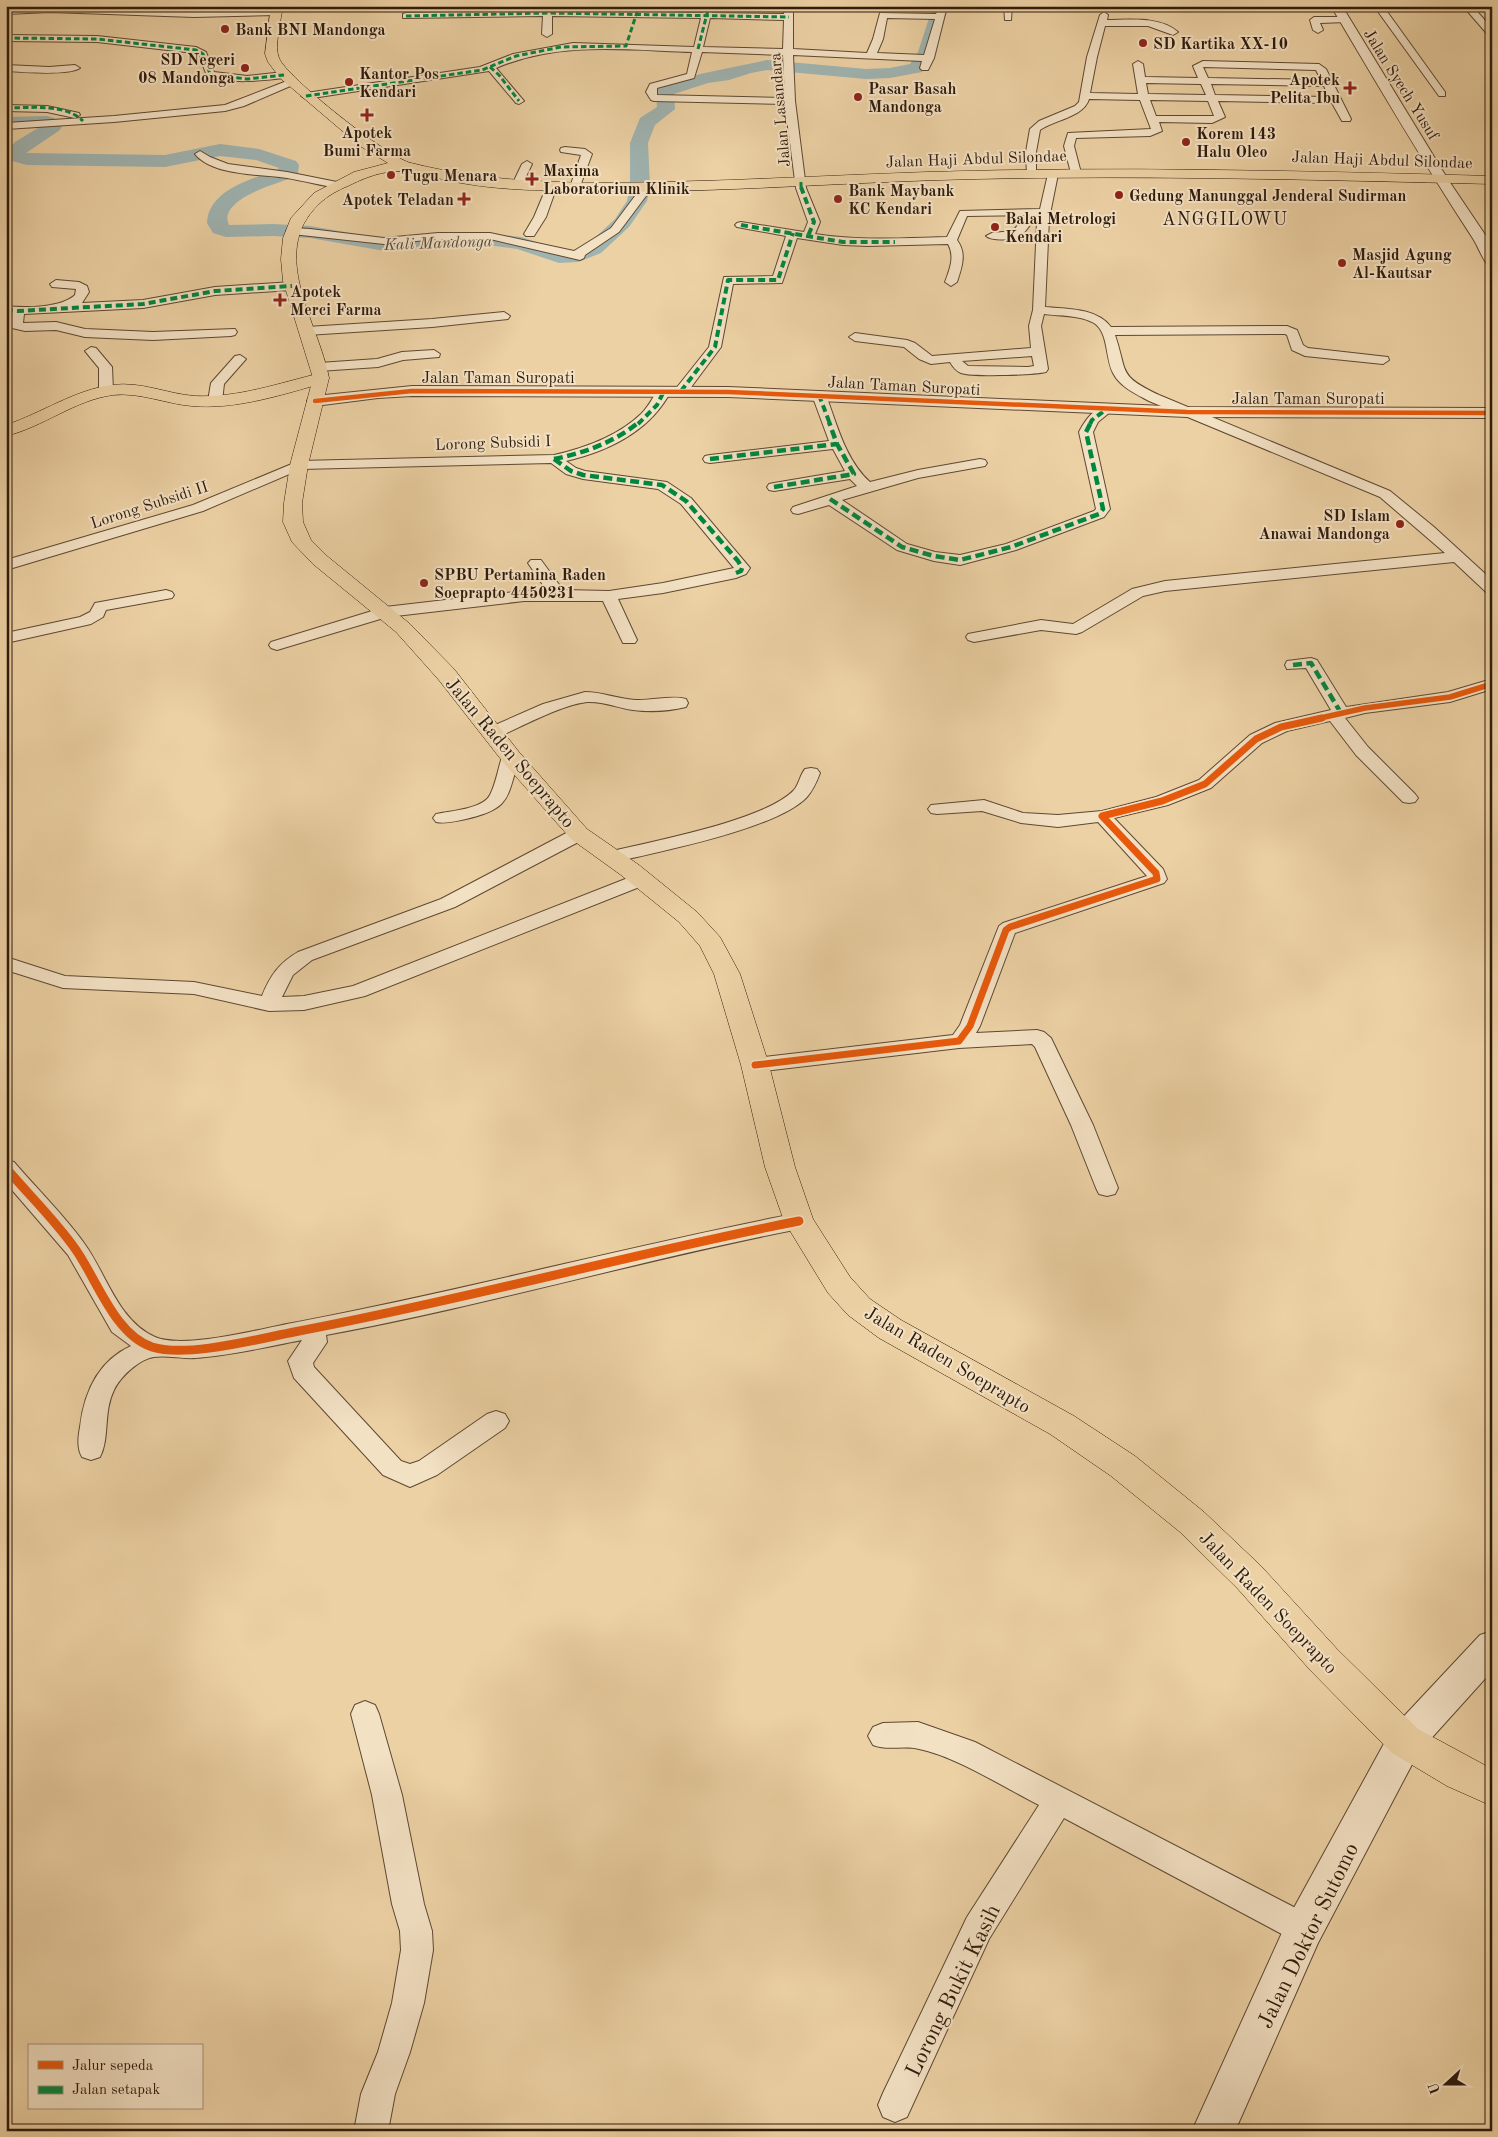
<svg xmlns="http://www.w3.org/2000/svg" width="1498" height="2137" font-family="'Old Standard TT',serif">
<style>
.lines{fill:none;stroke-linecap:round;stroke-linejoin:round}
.river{fill:#9fb4b2;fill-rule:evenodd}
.minor-casing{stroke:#5e4831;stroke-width:2}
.tertiary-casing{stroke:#5e4831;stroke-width:2}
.primary-casing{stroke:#2f1b0b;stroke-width:1}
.trunk-casing{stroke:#2f1b0b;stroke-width:1}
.minor{fill:#f3e1c4;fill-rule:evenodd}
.tertiary{fill:#f3e1c4;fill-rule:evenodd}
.primary{fill:#ecd1a4;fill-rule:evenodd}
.trunk{fill:#ecd1a4;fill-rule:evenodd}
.quiet-far2{stroke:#00873e;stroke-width:3;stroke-dasharray:5.5 3;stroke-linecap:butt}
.quiet-far1{stroke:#00873e;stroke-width:4;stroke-dasharray:7 4;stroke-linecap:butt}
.quiet{stroke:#00873e;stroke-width:4.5;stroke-dasharray:9 4.5;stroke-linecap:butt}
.cycleway-far3-casing{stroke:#f3e1c4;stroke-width:6}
.cycleway-far2-casing{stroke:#f3e1c4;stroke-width:8}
.cycleway-far1-casing{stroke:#f3e1c4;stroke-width:10}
.cycleway-casing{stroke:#f3e1c4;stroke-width:12}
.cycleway-far3{stroke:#e8590c;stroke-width:4.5}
.cycleway-far2{stroke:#e8590c;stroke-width:5.5}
.cycleway-far1{stroke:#e8590c;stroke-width:7}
.cycleway{stroke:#e8590c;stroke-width:9}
.poi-dot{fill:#8f2418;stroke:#f3e1c4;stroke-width:2}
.labels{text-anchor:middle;stroke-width:4;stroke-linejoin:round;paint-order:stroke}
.far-poi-label{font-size:16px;font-weight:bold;fill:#2f1b0b;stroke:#f3e1c4;text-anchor:start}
.far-street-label{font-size:16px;fill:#2f1b0b;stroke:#f3e1c4}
.far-water-label{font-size:16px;font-style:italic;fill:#51493d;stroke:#f3e1c4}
.far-quarter-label{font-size:18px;letter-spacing:1px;fill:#2f1b0b;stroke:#f3e1c4}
.street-label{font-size:19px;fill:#2f1b0b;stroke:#f3e1c4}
.near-street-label{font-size:22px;fill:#2f1b0b;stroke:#f3e1c4}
</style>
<rect width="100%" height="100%" fill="#ecd1a4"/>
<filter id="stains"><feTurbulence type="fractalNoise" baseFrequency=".004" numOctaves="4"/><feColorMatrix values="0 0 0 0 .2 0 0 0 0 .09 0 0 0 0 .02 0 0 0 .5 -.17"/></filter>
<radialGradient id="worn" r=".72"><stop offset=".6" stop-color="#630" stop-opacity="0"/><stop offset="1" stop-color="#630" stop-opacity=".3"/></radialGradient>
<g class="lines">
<path class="river" d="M933 6H949L934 52 922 72 890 78 866 79 767 70 751 73 729 80 708 83 674 94 675 109 655 125 648 143 650 186 647 201 629 227 601 253 578 262 559 263 517 249 480 244 429 246 385 251 310 238 273 236 226 237 213 233 207 223C208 195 239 183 262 175 268 173 275 172 279 168L256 160 220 156 165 167 27 165 12 161 6 152 15 142 38 128 6 129V117L47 116 54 118 62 126 60 130 26 153 165 155 220 144 259 149 296 161 299 165 298 173 295 177C278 183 217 199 229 225L273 224 310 226 385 239 429 234 480 232 521 237 561 250H574L587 245 615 219 627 201 630 186V143L640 118 657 107 656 91 659 87 700 74 767 60 866 69 890 68 910 64 918 52Z"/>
<defs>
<g id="minor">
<polygon points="50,6 194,11 276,9 280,12 276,15 194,17 50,12 6,14 6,8"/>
<path d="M705 6H713L712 13 784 14 785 6H793V49L867 53 873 39 880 13 936 14 939 6H947L934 58 928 70H922L920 68 922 61 793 55 795 101 806 188 820 222 815 234C859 241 902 238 947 237L960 211 1040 209 1048 174 1049 172H1057L1058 174 1049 219 1045 307C1067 309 1097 308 1111 327L1287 326 1297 330 1303 345 1308 348 1388 357 1389 360 1383 364 1305 356 1292 350 1287 335 1285 334 1115 335C1128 373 1117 375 1159 395L1390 491 1434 527 1492 580V594L1486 592 1454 562 1165 591 1143 596 1082 632 1076 634 1041 630 974 642 968 640 966 637 968 634 1041 620 1073 624 1132 589 1165 581 1445 553 1380 497 1149 401C1136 394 1120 387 1113 373 1105 358 1109 333 1094 323 1080 315 1060 316 1044 314L1041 326 1048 369 1046 372C1033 375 973 377 961 373 956 371 953 367 950 362L931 364 919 359 904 347 855 341 849 337 855 333 907 340 915 343 932 356 1031 348 1029 326 1033 310 1037 223 1030 225C1027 229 1023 235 1018 237 1011 240 992 241 986 236L992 233 1013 231 1022 220 1038 215 967 216 957 240C967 253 962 267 957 282L951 286 945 282C950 269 955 256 948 244L868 246 843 245 797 238 782 283 733 284 721 347 686 394H676L674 391 709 347 724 277 773 276 786 236 737 227 735 225 737 223 741 222 804 232 808 222 796 188 785 104 654 101 651 100 646 92 650 84 687 74 692 52C626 50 559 41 496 68L524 101 519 104 516 103 489 71 306 99 301 96 306 93 480 67 513 54 573 43 694 47 701 18 552 16V34L547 37 542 34 543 16 403 18V14L406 13 548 10 703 13ZM710 18 784 20 783 49 703 47ZM887 18 935 19 924 55 877 53 883 39ZM702 52 783 55 785 98 657 95V88L694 78ZM1032 356 1034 366 1028 367 968 366 962 361Z"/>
<polygon points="1004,6 1012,6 1011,20 1005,20"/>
<polygon points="1374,6 1383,6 1445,92 1445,96 1439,96"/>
<polygon points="1463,6 1472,6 1492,28 1492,37 1489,36"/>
<path d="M1104 12 1108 15 1107 20C1129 20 1160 16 1178 32L1173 35 1148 26H1105L1097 57 1090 93 1138 94 1133 64 1138 61 1143 64 1145 77 1198 78 1193 66 1203 61 1319 64 1326 69 1351 119 1350 121H1342L1332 103 1218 101 1225 117 1212 123 1159 122 1162 131 1150 136 1076 138 1074 146 1081 173 1076 176 1071 173 1064 146 1068 133 1151 129 1140 100 1089 99C1084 117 1054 120 1040 130L1036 152V174L1035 176H1027L1026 152 1030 129 1039 121 1075 106 1079 102 1087 57 1100 15ZM1203 67 1316 70 1321 80 1208 78ZM1146 83 1201 84 1206 95 1148 94ZM1211 84 1324 86 1329 97 1215 95ZM1150 100 1208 101 1214 116H1156Z"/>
<polygon points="1343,17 1347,20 1346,22 1320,23 1323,30 1318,33 1313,30 1310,20 1314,17"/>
<path d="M6 35 97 36 196 47 206 52 214 72 247 76 284 72 289 75 284 78C258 81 232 84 207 76L199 55 194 53 97 42 6 41Z"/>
<path d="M6 65 49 67 75 65 80 68C69 76 22 72 6 71Z"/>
<polygon points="292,79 297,82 295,84 244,106 225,111 114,122 6,129 6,123 114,116 225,105"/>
<polygon points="6,105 47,106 79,113 80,115 75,118 47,112 6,111"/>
<polygon points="565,147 585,149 592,154 579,189 575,190 570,187 581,155 561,152 560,150 561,148"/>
<path d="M200 151 210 157 228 164 287 172 337 182 342 185 337 188C320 185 304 181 287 178 261 174 213 176 195 154Z"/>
<polygon points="527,161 532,164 522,185 521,187 513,187 512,185 522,164"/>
<polygon points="552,183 557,186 546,217 534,236 526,236 524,234 534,217 547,186"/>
<polygon points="657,184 662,187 646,196 619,232 585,255 584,258 580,260 490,239 438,239 384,244 292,234 286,231 292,228 310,229 384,238 438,233 490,233 574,251 611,228 638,192"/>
<path d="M56 280 79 282 87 286 89 292 82 303 143 300 215 287 292 282 298 286 292 290 215 295 143 308 24 314 23 323 56 322 85 329 153 332 235 329 237 332 235 335 231 336 153 340 85 337 56 330 25 331 12 328 10 325 11 314H6V306C25 308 61 308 75 295L76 289 52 287 50 284Z"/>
<polygon points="504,312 510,316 508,319 432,327 307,335 301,331 307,327 432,319"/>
<polygon points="91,347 96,348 112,367 113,391 111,394 101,394 99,391 99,368 85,351"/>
<polygon points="434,350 440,354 439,357 403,360 378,367 319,371 313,367 319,363 377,359 402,352"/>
<polygon points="240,355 246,359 224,384 222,401 215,405 210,404 208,401 211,383 235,356"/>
<path d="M664 387 671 391C650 431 609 451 566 461L576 468 585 471 667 482 691 498 750 568 746 574 736 578 663 593 618 599 637 640 635 643H623L603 601H524L387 617 277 650 271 648 269 645 271 642 385 607 524 591H547L528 563 531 560H541L563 590 609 591 663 583 734 568 681 504 658 489 583 479 566 474 551 463 301 469 203 511 6 570V560L193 505 299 461 554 455C585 448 618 436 641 414 649 406 653 397 659 388Z"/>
<path d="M819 391 826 395C837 425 846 461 870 482L918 470 980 459 985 460 987 463 985 466 918 478 842 500 907 544 935 552 960 555 1006 544 1094 511 1096 509 1079 432C1085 420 1094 408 1108 404L1115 408 1098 422 1093 432 1110 509 1104 517 1016 550 960 565 934 561 897 550 829 505 798 514 793 513 791 510 793 507 857 486 850 479 774 491 769 490 767 487 769 484 774 483 845 471 833 449 710 463 705 462 703 459 705 456 710 455 829 441 812 395Z"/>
<polygon points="166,590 172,592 174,595 172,598 106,610 103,617 91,624 6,643 6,633 80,617 90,612 95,603"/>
<polygon points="1311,658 1317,660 1346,707 1448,692 1492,679 1492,689 1450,702 1365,713 1345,718 1368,747 1415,794 1418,798 1415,802 1409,803 1403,802 1356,755 1330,721 1287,731 1262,743 1211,788 1168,805 1114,818 1163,869 1167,879 1164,883 1015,933 980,1026 976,1033 1037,1030 1044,1032 1051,1038 1093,1125 1118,1188 1115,1194 1107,1196 1099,1194 1096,1188 1071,1125 1035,1047 1032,1044 959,1048 755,1072 748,1070 744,1065 748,1060 755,1058 953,1035 960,1025 999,926 1003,923 1147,876 1098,822 1058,827 1021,823 982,811 937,814 931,813 928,809 931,805 984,800 1023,813 1058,815 1102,811 1156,797 1199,780 1250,735 1275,723 1331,710 1306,668 1287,669 1285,665 1287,661"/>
<path d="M585 692C602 692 618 699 635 700 652 701 670 695 686 699L688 703 686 707C670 711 649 712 633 710 618 708 603 701 587 702 561 705 523 726 498 737L492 738 486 737 483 733 486 729 543 704Z"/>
<path d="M511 752 517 753 520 757C506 797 513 808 466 819 456 821 446 824 436 822L433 818 436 814C450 811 483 809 490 795 496 783 498 769 502 757L505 753Z"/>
<path d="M811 768 817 769 820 773C817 781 813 790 807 797 777 829 657 852 611 863L604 861 602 857 604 853C648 842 765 821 794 790 799 784 800 775 805 769Z"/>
<path d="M579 828 586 830 588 834 586 838 455 907 312 960 293 975 282 997 304 996 353 986 633 876 640 874 647 876 650 880 647 884 365 996 304 1010 269 1011 194 994 63 988 6 970V957L65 976 194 982 262 996C270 976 279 963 298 952L441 899 572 830Z"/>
<path d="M6 1160 14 1162C37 1189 63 1214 84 1243 106 1273 118 1321 155 1337 183 1349 256 1330 287 1324 459 1292 627 1246 799 1213L807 1215 811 1221 807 1227 799 1229C640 1260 485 1306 326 1335L327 1342 313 1363 314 1367 401 1461 410 1464 419 1461 487 1414 496 1411 505 1414 509 1421 505 1428 437 1475 410 1487 383 1475 294 1378 288 1361 302 1340C267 1347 232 1355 196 1358 183 1359 165 1355 154 1357 139 1359 120 1377 114 1390 103 1412 110 1438 100 1457L91 1460 82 1457C77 1448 78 1438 80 1427 84 1393 98 1361 131 1346L112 1332 68 1255 6 1183Z"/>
<polygon points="365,1701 375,1705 379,1714 402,1795 424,1904 432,1931 433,1950 424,2003 410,2052 395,2094 388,2131 354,2131 361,2094 378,2052 392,2003 401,1950 400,1931 392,1904 372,1795 351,1714 355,1705"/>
<path d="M918 1722 975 1742 1315 1918 1320 1929 1315 1940 1304 1944 1293 1940 1064 1818 989 1939 907 2117 895 2122 883 2117 878 2105 883 2093 967 1917 1039 1805C1005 1788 955 1756 919 1749 903 1745 888 1751 873 1745L868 1736 873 1727 883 1723Z"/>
</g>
<g id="tertiary">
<path d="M1331 6H1342L1447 178 1492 245V265L1487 264C1481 256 1478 246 1472 237 1423 162 1377 84 1331 6Z"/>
<polygon points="412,386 728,387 1187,407 1492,408 1492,418 1187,417 728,397 412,396 378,398 315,406 309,405 307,401 309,397 315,396"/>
<polygon points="1492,1631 1492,1671 1418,1753 1318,1943 1235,2131 1192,2131 1290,1915 1392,1729 1480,1635"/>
</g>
<path id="primary" d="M321 373 327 374 329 378 327 382C284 394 237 410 192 406 166 404 140 392 113 395 75 400 43 427 6 436V425C42 413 74 390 112 385 141 381 167 394 195 396 238 398 279 383 321 373Z"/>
<path id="trunk" d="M271 6H283C281 19 274 47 279 58 286 77 390 159 411 163 494 184 579 184 665 182 753 180 840 175 927 172 1116 166 1303 171 1492 176V184C1320 180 1148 175 976 179 836 182 696 195 557 191 527 190 497 189 467 184 415 176 401 159 348 186 338 190 327 196 319 204 267 253 319 323 329 378L308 465 302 503 303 522 311 540 327 556 410 624 454 669 519 752 587 829 639 865 697 912 720 937 740 974 769 1065 795 1167 813 1219 850 1277 870 1299 901 1320 1074 1416 1135 1456 1204 1512 1261 1566 1337 1649 1418 1729 1492 1769V1806L1447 1786 1392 1753 1311 1671 1237 1588 1180 1532 1111 1476 1050 1434 879 1338 848 1315 828 1293 784 1221 765 1167 741 1065 714 974 700 946 679 922 621 875 571 839 503 762 438 679 396 632 313 564 292 542 283 522 284 503 290 465 313 378 283 281 281 259 283 238 291 218 314 193 354 172 388 163 360 146 280 78 268 62 265 54Z"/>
</defs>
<use href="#minor" class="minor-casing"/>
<use href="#tertiary" class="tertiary-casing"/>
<use href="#primary" class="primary-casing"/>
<use href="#trunk" class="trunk-casing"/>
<use href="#minor" class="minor"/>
<use href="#tertiary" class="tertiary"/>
<use href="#primary" class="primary"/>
<use href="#trunk" class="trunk"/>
<g class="quiet-far2">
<polyline points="406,16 548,13 789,17"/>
<polyline points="6,38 97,39 196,50 203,54 210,74 213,75 247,79 284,75"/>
<polyline points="698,49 709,6"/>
<polyline points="490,67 499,75 519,101"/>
<polyline points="306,96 482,70 516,56 561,47 626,46 639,6"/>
<path d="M6 108C30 108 65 103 83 121"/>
<polyline points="801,182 801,188"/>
</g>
<g class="quiet-far1">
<polyline points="801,187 814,222 808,236"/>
<polyline points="741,225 843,242 895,242"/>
<polyline points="6,310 18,311 143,304 215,291 292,286"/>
<polyline points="681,391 715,347 728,280 778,280 793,233"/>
<polyline points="819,395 830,424"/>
<polyline points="638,424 657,405 664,391"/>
<polyline points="1090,424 1092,420 1108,408"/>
</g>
<g class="quiet">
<polyline points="554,459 571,471 583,475 662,485 686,501 738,561 742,568 741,571 736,573"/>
<path d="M554 459C584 453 615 442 639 422"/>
<polyline points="710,459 837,444"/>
<polyline points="774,487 854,474 837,444 829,422"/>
<polyline points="830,499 902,547 934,556 960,560 1011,547 1099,514 1103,509 1086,432 1091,422"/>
<polyline points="1293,665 1311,663 1341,713"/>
</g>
<defs>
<polyline id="cycleway-far3" points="315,401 412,391 728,392 1187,412 1492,413"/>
<polyline id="cycleway-far2" points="1316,719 1365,708 1450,697 1492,684"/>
<polyline id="cycleway-far1" points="755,1065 959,1041 970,1026 1006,930 1010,927 1157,879 1156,873 1102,816 1162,801 1205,784 1256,739 1281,727 1322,718"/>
<path id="cycleway" d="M6 1168C28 1194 57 1222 76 1250 97 1280 115 1335 152 1347 186 1358 258 1339 294 1332 464 1300 630 1254 799 1221"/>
</defs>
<use href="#cycleway-far3" class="cycleway-far3-casing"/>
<use href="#cycleway-far2" class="cycleway-far2-casing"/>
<use href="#cycleway-far1" class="cycleway-far1-casing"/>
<use href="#cycleway" class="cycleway-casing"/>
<use href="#cycleway-far3" class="cycleway-far3"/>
<use href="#cycleway-far2" class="cycleway-far2"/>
<use href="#cycleway-far1" class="cycleway-far1"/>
<use href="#cycleway" class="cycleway"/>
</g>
<g class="poi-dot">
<circle cx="225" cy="29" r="5"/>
<circle cx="1143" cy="43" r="5"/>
<circle cx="245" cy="68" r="5"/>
<circle cx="349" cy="82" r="5"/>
<path d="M1347.5 80.5h5v5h5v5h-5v5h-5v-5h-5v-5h5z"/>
<circle cx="858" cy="97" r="5"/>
<path d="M364.5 107.5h5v5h5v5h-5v5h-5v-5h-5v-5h5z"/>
<circle cx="1186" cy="142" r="5"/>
<circle cx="391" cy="175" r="5"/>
<path d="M529.5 171.5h5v5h5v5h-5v5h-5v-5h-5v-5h5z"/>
<circle cx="1119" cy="195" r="5"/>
<path d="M461.5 191.5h5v5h5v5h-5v5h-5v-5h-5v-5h5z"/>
<circle cx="838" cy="199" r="5"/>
<circle cx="995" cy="227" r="5"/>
<circle cx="1342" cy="263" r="5"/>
<path d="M277.5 292.5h5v5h5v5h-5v5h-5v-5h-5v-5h5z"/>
<circle cx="1400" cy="524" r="5"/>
<circle cx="424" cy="583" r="5"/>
</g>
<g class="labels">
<g class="far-poi-label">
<text x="235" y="35">Bank BNI Mandonga</text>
<text x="1153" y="49">SD Kartika XX-10</text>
<text x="235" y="65" text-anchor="end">SD Negeri<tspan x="235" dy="18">08 Mandonga</tspan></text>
<text x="359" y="79">Kantor Pos<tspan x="359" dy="18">Kendari</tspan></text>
<text x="1340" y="85" text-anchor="end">Apotek<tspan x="1340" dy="18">Pelita Ibu</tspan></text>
<text x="868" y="94">Pasar Basah<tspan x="868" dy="18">Mandonga</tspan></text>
<text x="367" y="138" text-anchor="middle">Apotek<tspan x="367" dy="18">Bumi Farma</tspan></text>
<text x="1196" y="139">Korem 143<tspan x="1196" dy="18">Halu Oleo</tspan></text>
<text x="543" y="176">Maxima<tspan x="543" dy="18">Laboratorium Klinik</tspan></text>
<text x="401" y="181">Tugu Menara</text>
<text x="848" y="196">Bank Maybank<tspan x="848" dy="18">KC Kendari</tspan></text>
<text x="1129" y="201">Gedung Manunggal Jenderal Sudirman</text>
<text x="454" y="205" text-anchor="end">Apotek Teladan</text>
<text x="1005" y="224">Balai Metrologi<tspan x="1005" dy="18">Kendari</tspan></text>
<text x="1352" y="260">Masjid Agung<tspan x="1352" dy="18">Al-Kautsar</tspan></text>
<text x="290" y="297">Apotek<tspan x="290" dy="18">Merci Farma</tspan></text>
<text x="1390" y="521" text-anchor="end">SD Islam<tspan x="1390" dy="18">Anawai Mandonga</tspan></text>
<text x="434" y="580">SPBU Pertamina Raden<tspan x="434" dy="18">Soeprapto 4450231</tspan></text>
</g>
<g class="far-street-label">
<text transform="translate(1402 84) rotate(58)" y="6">Jalan Syech Yusuf</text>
<text transform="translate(779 110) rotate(-95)" y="6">Jalan Lasandara</text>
<text transform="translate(976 158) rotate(-2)" y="6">Jalan Haji Abdul Silondae</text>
<text transform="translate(1382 159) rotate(2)" y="6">Jalan Haji Abdul Silondae</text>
<text x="498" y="383">Jalan Taman Suropati</text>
<text transform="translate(904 385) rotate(3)" y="6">Jalan Taman Suropati</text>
<text x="1308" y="404">Jalan Taman Suropati</text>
<text transform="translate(493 442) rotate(-2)" y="6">Lorong Subsidi I</text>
<text transform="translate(149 504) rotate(-18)" y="6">Lorong Subsidi II</text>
</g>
<g class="far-water-label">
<text transform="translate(438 242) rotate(-2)" y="6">Kali Mandonga</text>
</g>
<g class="far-quarter-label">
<text x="1225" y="225">ANGGILOWU</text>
</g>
<g class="street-label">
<text transform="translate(511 752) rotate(50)" y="7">Jalan Raden Soeprapto</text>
<text transform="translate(948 1359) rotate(31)" y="7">Jalan Raden Soeprapto</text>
<text transform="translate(1269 1602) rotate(46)" y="7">Jalan Raden Soeprapto</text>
</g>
<g class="near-street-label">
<text transform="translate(1307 1935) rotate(-64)" y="8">Jalan Doktor Sutomo</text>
<text transform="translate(952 1990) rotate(-64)" y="8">Lorong Bukit Kasih</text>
</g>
</g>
<rect width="1498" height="2137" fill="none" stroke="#ecd1a4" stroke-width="25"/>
<rect x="8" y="8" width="1483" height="2122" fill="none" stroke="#2f1b0b" stroke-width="2.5"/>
<rect x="12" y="12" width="1473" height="2112" fill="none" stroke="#2f1b0b"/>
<rect x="28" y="2044" width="175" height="65" fill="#f3e1c4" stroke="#a5927a"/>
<rect x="38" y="2061" width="25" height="8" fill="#e8590c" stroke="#a5927a"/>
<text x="72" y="2070" font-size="15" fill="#2f1b0b">Jalur sepeda</text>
<rect x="38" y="2086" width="25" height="8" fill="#00873e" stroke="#a5927a"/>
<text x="72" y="2094" font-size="15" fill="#2f1b0b">Jalan setapak</text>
<g transform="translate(1446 2084) rotate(249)" stroke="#f3e1c4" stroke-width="4" paint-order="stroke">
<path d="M0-4L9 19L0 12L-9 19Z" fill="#2f1b0b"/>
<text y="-8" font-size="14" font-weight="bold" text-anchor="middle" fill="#2f1b0b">U</text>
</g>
<rect width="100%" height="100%" filter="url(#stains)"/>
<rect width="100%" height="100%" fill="url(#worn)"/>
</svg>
